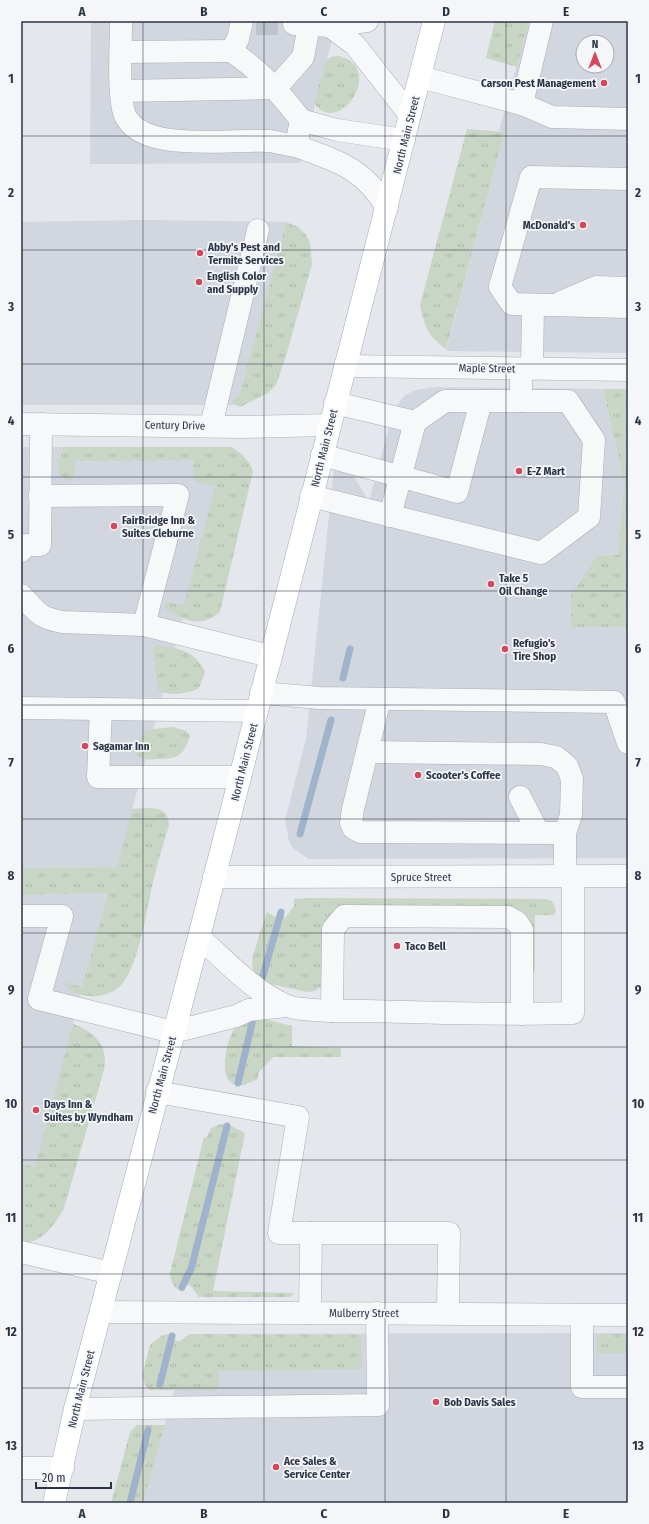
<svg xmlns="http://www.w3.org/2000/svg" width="649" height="1524" font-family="'Fira Sans Condensed',sans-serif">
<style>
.built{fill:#d2d6de;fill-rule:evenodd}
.grass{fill:url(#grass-tufts)}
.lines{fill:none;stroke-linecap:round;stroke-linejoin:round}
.stream{stroke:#9fb4cc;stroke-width:7}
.minor-tunnel{stroke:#bfc3cb;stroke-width:22;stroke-dasharray:22 11;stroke-linecap:butt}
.minor-casing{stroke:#a9aeb7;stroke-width:23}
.major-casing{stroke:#a3abb8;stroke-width:23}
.minor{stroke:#f7f8fa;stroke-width:22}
.major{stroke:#fff;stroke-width:22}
.grid{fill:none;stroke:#2b3445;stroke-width:1;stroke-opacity:0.55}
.poi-dot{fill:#d1495b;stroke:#f4f6f9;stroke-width:1.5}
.labels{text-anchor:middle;stroke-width:3.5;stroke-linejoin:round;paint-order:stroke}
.poi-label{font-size:11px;font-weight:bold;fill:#2b3445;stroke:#f4f6f9;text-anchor:start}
.street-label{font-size:11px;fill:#2b3445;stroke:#f4f6f9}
.neatline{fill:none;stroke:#2b3445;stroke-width:1.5}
.grid-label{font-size:13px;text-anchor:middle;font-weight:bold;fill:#2b3445}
</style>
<defs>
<pattern id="grass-tufts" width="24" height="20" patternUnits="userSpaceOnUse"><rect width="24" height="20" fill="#c9d6c5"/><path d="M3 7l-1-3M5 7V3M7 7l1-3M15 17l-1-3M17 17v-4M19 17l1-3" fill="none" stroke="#adb8ab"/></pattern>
</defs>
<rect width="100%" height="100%" fill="#e4e7ec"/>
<g class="built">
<polygon points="91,21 337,21 300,163 90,164"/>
<path d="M529 21H628V353L446 351 505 132 499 131ZM583 42H607V66H583Z"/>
<polygon points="144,220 286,222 237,405 21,405 21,222"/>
<polygon points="436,387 603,389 624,482 618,555 571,594 571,627 628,627 628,858 309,859 293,848 289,841 285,820 306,739 336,448 369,501 394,409 405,395 416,390"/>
<polygon points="21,447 228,447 117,867 21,868"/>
<polygon points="108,893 82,988 21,1236 21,895"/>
<polygon points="628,1333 628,1503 143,1503 190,1334"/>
</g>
<g class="grass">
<polygon points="495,21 529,21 517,67 486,58"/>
<path d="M338 56C387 66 339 139 314 103L326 61 331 57Z"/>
<path d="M467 129 505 132 446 349C427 335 425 328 420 305Z"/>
<polygon points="286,222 298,227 306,235 310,243 312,264 286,356 276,385 268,393 240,407 233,403 232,400 239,397"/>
<polygon points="603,389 628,389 628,627 571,627 571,595 597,556 618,555 624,482"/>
<path d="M64 447H232C242 454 249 460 253 471L220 612C199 629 187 620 166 610L164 606 166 602 184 605 215 487 194 481 193 460 74 461V476L71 480 68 481 59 474C57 463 60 456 64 447Z"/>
<path d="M157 645C179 649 195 650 205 672L199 688C189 694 168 697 158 690L153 648Z"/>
<path d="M173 727 186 731 190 736C183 758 176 759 155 759 148 760 143 760 137 755L140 739 146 730Z"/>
<path d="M146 808C159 808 168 810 169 825 164 843 158 860 154 878 147 905 139 971 118 988 110 994 99 997 89 996 79 995 68 992 63 982L82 987 108 893 21 895V868L117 867 132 809Z"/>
<polygon points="307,898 546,899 552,901 556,910 554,915 535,915 535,972 529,972 529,926 334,911 330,915 326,922 321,987 315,991 307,992 266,983 253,972 252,958 267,912 276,917 283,915 285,918 294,906 294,899"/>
<path d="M249 1017 250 1025H253L257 1017 292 1026V1046L341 1048V1057H273L259 1072 257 1080C252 1081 247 1084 242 1085 215 1088 226 1044 233 1031 237 1025 243 1021 249 1017Z"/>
<path d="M73 1024C95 1032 109 1046 104 1070L64 1208C55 1225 42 1243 21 1243V1164L35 1167Z"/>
<path d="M221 1124 231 1126 245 1133 213 1291 294 1293 290 1297H199L190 1285 182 1287 181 1289H185L183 1292C174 1289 171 1283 170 1273L204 1137H207L211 1128Z"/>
<polygon points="168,1334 174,1334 173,1339 179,1342 190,1334 359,1335 361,1338 362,1366 359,1369 218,1371 218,1388 216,1390 150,1390 145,1385 142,1376 150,1345 161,1336"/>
<polygon points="601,1334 628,1334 628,1353 597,1353 597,1338"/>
<polygon points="137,1425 165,1425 143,1503 111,1503 130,1432"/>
</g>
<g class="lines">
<g class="stream">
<polyline points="343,678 350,649"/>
<polyline points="300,834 331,720"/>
<polyline points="262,979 281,912"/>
<polyline points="238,1083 253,1019"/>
<polyline points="182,1287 191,1269 227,1126"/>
<polyline points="160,1384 172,1336"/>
<polyline points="130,1503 148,1430"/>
</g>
<polyline class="minor-tunnel" points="256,24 294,24"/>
<defs>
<g id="minor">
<path d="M121 21C121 50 118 81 123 109 133 156 234 138 269 141 278 142 287 145 296 146L301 120C278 91 262 72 231 51L238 39 242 21"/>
<polyline points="294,24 330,26 367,21"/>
<polyline points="330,26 355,45 410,115"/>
<polyline points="121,52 231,51"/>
<polyline points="420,77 522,104 542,21"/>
<polyline points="121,91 276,88 303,57 310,21"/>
<polyline points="522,104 552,117 628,119"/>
<polyline points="301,120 337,130 404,140"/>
<path d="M296 146C337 161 364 168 387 208"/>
<polyline points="628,179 531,177 500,287 512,304 628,307"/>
<polyline points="561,302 596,287 628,288"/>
<polyline points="345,366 628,370"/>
<polyline points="532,369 533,305"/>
<polyline points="335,403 415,422 445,401 481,401"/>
<polyline points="21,424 240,427 329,425"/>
<polyline points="211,426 258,230"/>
<polyline points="322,455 457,492 481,401 521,401 521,369"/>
<polyline points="40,496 178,495 144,625"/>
<polyline points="311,496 541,553 589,517 594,440 568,401 521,401"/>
<polyline points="390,516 415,422"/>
<polyline points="21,551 26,545 40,545 41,424"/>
<path d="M21 595C38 612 37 617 62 622L144 625 270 656"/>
<polyline points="261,693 320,698 614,702 628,743"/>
<polyline points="380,699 353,809 351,823 353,828 360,832 565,833"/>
<polyline points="21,708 257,711"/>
<polyline points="101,709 98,777 240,777"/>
<polyline points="367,752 541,754 556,757 567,766 572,779 571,815 565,833 565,877"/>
<polyline points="520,797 538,832"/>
<polyline points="214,877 628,876"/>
<polyline points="21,916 62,916 39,999 173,1032 236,1016 249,1010 286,1006"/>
<path d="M199 937C226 961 252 990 285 1005 300 1012 348 1011 366 1011 435 1013 504 1015 573 1013V877"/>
<polyline points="332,1011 333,929 344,916 508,917 517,922 522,930 522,1014"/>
<polyline points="157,1092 298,1117 279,1233 449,1233 448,1313"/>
<polyline points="21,1252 111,1273"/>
<polyline points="101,1312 628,1315"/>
<polyline points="310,1313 311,1233"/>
<polyline points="582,1315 582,1387 628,1387"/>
<polyline points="75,1409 378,1405 377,1313"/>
<polyline points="21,1468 63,1468"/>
</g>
<polyline id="major" points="54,1503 75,1409 199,937 434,21"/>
</defs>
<use href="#minor" class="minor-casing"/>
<use href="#major" class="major-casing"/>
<use href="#minor" class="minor"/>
<use href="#major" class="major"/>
</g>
<path class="grid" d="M143 21V1503M264 21V1503M385 21V1503M506 21V1503M21 136H628M21 250H628M21 364H628M21 477H628M21 591H628M21 705H628M21 819H628M21 933H628M21 1047H628M21 1160H628M21 1274H628M21 1388H628"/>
<g class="poi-dot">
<circle cx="604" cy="83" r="4"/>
<circle cx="583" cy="225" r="4"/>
<circle cx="200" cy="253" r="4"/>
<circle cx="199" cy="282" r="4"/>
<circle cx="519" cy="471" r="4"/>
<circle cx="114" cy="526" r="4"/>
<circle cx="491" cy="584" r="4"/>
<circle cx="505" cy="649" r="4"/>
<circle cx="85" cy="746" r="4"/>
<circle cx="418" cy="775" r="4"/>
<circle cx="397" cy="946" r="4"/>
<circle cx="36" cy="1110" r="4"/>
<circle cx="436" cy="1402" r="4"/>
<circle cx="276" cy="1467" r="4"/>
</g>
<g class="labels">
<g class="poi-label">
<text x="596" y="87" text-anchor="end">Carson Pest Management</text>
<text x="575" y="229" text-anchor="end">McDonald's</text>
<text x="208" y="251">Abby's Pest and<tspan x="208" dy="13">Termite Services</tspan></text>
<text x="207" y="280">English Color<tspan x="207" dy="13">and Supply</tspan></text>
<text x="527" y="475">E-Z Mart</text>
<text x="122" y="524">FairBridge Inn &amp;<tspan x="122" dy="13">Suites Cleburne</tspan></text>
<text x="499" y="582">Take 5<tspan x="499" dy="13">Oil Change</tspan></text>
<text x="513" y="647">Refugio's<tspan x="513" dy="13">Tire Shop</tspan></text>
<text x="93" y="750">Sagamar Inn</text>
<text x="426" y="779">Scooter's Coffee</text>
<text x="405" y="950">Taco Bell</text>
<text x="44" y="1108">Days Inn &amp;<tspan x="44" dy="13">Suites by Wyndham</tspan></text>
<text x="444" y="1406">Bob Davis Sales</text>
<text x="284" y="1465">Ace Sales &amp;<tspan x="284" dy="13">Service Center</tspan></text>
</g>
<g class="street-label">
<text transform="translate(406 135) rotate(-76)" y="4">North Main Street</text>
<text transform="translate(487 368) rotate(1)" y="4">Maple Street</text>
<text transform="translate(175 425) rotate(1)" y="4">Century Drive</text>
<text transform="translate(324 448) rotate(-76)" y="4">North Main Street</text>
<text transform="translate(244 762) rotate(-76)" y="4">North Main Street</text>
<text x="421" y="881">Spruce Street</text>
<text transform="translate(162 1075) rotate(-75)" y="4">North Main Street</text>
<text x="364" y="1317">Mulberry Street</text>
<text transform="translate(81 1389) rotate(-76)" y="4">North Main Street</text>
</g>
</g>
<rect width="649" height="1524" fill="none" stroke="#f4f6f9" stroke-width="44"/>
<g transform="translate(595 54)"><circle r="19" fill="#f4f6f9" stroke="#a4a8b1"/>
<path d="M0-3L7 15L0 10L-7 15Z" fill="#d1495b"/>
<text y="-6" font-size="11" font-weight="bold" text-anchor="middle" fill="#2b3445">N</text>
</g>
<path d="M36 1482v6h75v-6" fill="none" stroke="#2b3445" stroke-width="2"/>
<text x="42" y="1482" font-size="12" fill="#2b3445" stroke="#f4f6f9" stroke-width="3" paint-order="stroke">20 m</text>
<rect x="22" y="22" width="605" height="1480" class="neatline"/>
<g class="grid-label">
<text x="82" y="16">A</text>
<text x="204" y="16">B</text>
<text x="324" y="16">C</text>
<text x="446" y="16">D</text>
<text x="566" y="16">E</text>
<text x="11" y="83">1</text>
<text x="638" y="83">1</text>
<text x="11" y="197">2</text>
<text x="638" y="197">2</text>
<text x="11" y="311">3</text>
<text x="638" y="311">3</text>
<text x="11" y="425">4</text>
<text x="638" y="425">4</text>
<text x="11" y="539">5</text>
<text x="638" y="539">5</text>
<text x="11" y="653">6</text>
<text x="638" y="653">6</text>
<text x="11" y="767">7</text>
<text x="638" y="767">7</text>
<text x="11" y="880">8</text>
<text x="638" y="880">8</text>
<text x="11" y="994">9</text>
<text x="638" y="994">9</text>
<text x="11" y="1108">10</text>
<text x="638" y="1108">10</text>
<text x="11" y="1222">11</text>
<text x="638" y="1222">11</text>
<text x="11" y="1336">12</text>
<text x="638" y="1336">12</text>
<text x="11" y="1450">13</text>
<text x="638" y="1450">13</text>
<text x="82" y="1518">A</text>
<text x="204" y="1518">B</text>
<text x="324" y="1518">C</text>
<text x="446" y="1518">D</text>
<text x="566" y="1518">E</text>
</g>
</svg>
